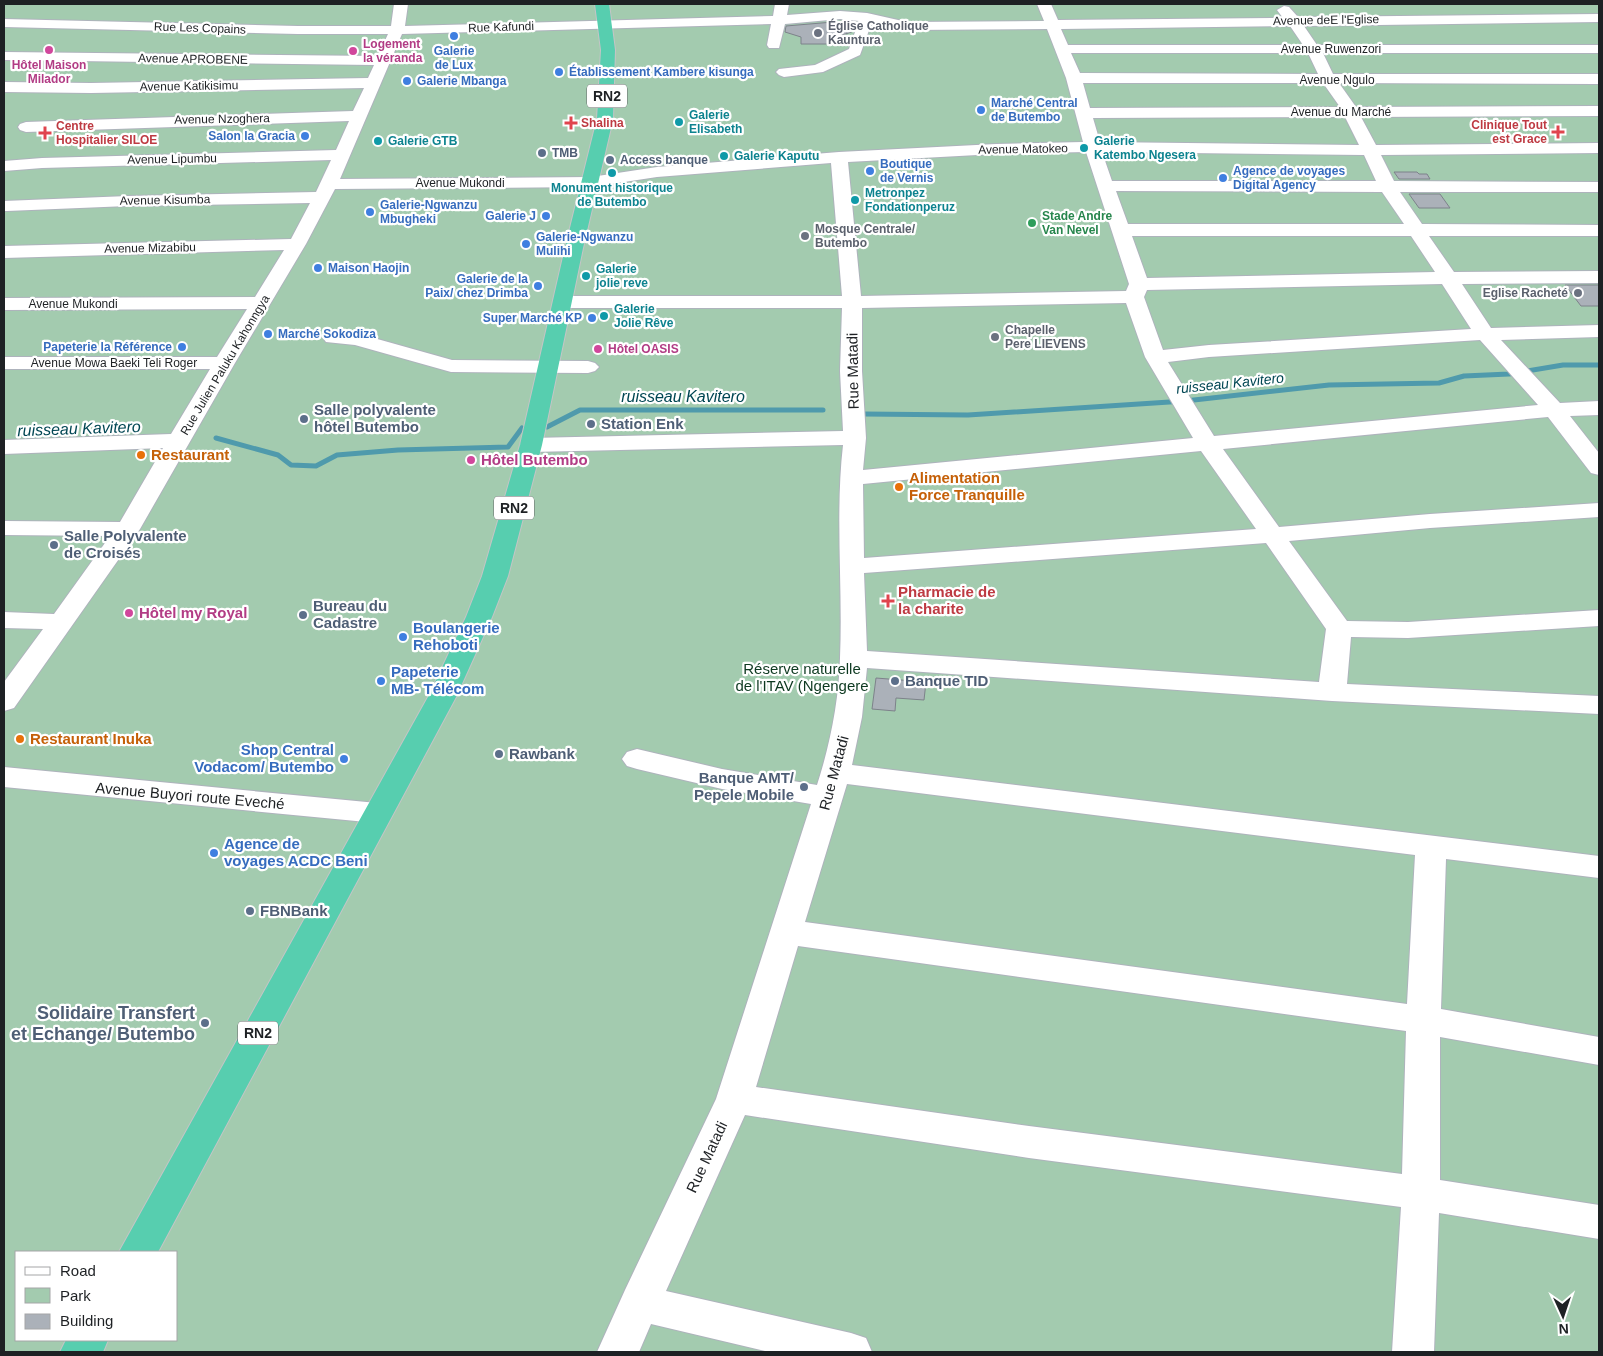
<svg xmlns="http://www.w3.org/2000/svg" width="1603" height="1356" font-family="Arial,sans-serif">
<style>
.green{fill:#a3cbaf;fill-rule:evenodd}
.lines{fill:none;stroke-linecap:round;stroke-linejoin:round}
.stream{stroke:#4f9aac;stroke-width:5}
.building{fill:#abb1b9;stroke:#7d828a}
.minor-casing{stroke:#aeb3bc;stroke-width:2}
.highway-casing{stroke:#c4c5c6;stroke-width:2}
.minor{fill:#fff;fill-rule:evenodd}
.highway{fill:#57ceaf;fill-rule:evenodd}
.worship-dot{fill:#6b7280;stroke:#fff;stroke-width:2}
.shop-dot{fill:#3f7fe0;stroke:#fff;stroke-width:2}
.hotel-dot{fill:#d1479c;stroke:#fff;stroke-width:2}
.culture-dot{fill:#0f9aa8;stroke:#fff;stroke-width:2}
.health-dot{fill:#e0444e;stroke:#fff;stroke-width:2}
.service-dot{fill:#5c6f8a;stroke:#fff;stroke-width:2}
.leisure-dot{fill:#2e9e5b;stroke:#fff;stroke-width:2}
.food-dot{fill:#e8710a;stroke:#fff;stroke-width:2}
.labels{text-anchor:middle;stroke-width:4.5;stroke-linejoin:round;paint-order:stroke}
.far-street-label{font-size:12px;fill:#1e2124;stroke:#fff}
.far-worship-label{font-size:12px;font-weight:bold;fill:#5b616d;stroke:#fff;text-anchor:start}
.far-hotel-label{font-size:12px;font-weight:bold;fill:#b23c85;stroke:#fff;text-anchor:start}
.far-shop-label{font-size:12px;font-weight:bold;fill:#366cbe;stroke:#fff;text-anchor:start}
.far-culture-label{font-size:12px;font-weight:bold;fill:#0d838f;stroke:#fff;text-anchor:start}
.far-health-label{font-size:12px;font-weight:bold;fill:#be3a42;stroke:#fff;text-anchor:start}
.far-service-label{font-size:12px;font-weight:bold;fill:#4e5e75;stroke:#fff;text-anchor:start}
.far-leisure-label{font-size:12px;font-weight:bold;fill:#27864d;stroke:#fff;text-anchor:start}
.shield{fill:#fff;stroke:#626466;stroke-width:1}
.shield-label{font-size:14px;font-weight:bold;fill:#1e2124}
.far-water-label{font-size:14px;font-style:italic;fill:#004653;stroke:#fff}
.street-label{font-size:15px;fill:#1e2124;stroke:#fff}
.service-label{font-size:15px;font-weight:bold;fill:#4e5e75;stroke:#fff;text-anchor:start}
.food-label{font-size:15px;font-weight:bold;fill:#c56008;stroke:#fff;text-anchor:start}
.hotel-label{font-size:15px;font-weight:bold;fill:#b23c85;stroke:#fff;text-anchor:start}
.health-label{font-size:15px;font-weight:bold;fill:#be3a42;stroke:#fff;text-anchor:start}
.shop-label{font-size:15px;font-weight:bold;fill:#366cbe;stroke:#fff;text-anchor:start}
.park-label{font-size:15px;fill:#0d3920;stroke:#fff}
.water-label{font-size:16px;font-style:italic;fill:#004653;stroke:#fff}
.near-service-label{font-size:18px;font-weight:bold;fill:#4e5e75;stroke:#fff;text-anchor:end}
</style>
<rect width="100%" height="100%" fill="#e2e8f1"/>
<path class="green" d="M4 4H1599V1352H4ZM16 1252H176V1340H16Z"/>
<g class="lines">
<g class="stream">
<polyline points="863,414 968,415 1185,401 1329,385 1439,383 1464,376 1509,374 1563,365 1599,365"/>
<polyline points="547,427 580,410 823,410"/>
<polyline points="216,438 278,455 291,465 316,466 337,455 398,450 508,447 522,428"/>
</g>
</g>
<g class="building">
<polygon points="845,21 856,23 854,31 837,37 837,42 826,44 801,44 801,37 785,32 786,26"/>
<polygon points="1394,172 1417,172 1419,174 1427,174 1430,179 1399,179"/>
<polygon points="1409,194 1440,194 1450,208 1419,208"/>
<polygon points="1565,285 1599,285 1599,306 1581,306"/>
<polygon points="876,678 926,682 924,700 896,698 895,711 872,709"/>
</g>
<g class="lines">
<defs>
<g id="minor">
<path d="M394 4H408L405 26 773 16 775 4H789L787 15 840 11 867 13 907 22 1044 21 1037 4H1051L1058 20 1283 18 1277 10 1284 6 1289 7 1298 17 1599 14V22L1304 26 1317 45H1599V53H1323L1333 74H1599V84L1339 83 1356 107 1599 106V116L1361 117 1376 145 1599 143V153L1381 155 1394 181 1599 182V192H1400L1422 224 1599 225V236H1429L1454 272 1599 271V283L1462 284 1491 328 1599 325V337L1501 340 1560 403 1599 401V415L1570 416 1599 453V475L1591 473 1548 417 1223 449 1279 527 1430 514 1599 503V517L1430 528 1289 541 1347 621 1408 622 1599 610V626L1408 638 1351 637 1347 684 1599 696V714L1332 701 867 668 862 717 852 765 1599 856V878L1446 859 1441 1009 1599 1037V1065L1440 1037V1180L1599 1205V1239L1439 1213 1434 1352H1392L1401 1207 1029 1158 745 1115 666 1291 851 1333 866 1338 872 1352H769L651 1324 639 1352H597L625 1290 716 1099 811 804 722 789 637 769 627 766 622 759 627 752 637 749 722 769 817 785C830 745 839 700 840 658 843 587 835 516 843 445L531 452 523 450 520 445 523 440 531 438 843 431 840 371 842 308H563L556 306 553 302 556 298 563 296H842L831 163 657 177 591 187 335 189 306 244 235 363 140 529 14 708 4 711V682L43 629 4 628V612L54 614 110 536 4 535V521L120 522 163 448 4 454V440L171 434 210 369H4V357H217L247 309 4 310V298L255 297 284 250 4 258V246L291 239 310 203 128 206 7 211H4V201L128 196 316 192 331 160 42 168 4 171V161L42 158 336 150 349 121 26 132 20 130 18 127 20 124 26 122 353 111 364 88 91 93 4 92V82L91 83 368 78 374 65 4 60V52L378 56 388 34H298L4 27V19L298 26H391ZM840 19 859 21 849 49 815 65 779 69 776 72 779 75 784 77 823 72 860 55 872 22 907 30 1047 29 1066 78 1083 142 996 144 839 152 657 167 591 177 340 179 402 34 771 24 767 45 769 48H779L785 24ZM1290 26 1303 45H1068L1061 29ZM1071 53H1308L1318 74 1080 73ZM1083 83H1323L1340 107 1090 108ZM1345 117 1359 145 1100 142 1093 118ZM1086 152 1129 284 1126 291 861 296 848 162 996 154ZM1102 152 1364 155 1376 181H1112ZM1116 191 1382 192 1404 224H1128ZM1132 236H1411L1435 272 1147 278ZM1442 284 1471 329 1209 345 1163 350 1144 297 1147 290ZM1126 303 1145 357 1193 438 863 470 866 438 862 371V308ZM1480 340 1538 405 1214 436 1168 362 1209 357ZM1201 451 1256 529 864 558 863 484ZM1266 543 1326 629 1319 682 867 651 864 573ZM847 784 1415 855 1407 1004 805 922ZM798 946 1406 1031 1402 1174 1029 1126 756 1087Z"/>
<polygon points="333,332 356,333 452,360 588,361 595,363 599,367 595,371 588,373 451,372 355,345 326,342 323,338 326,334"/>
<polygon points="4,767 377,803 388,806 392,813 388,820 377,823 4,787"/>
</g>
<g id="highway">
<polygon points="595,4 609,4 615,50 613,119 583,248 542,445 508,576 492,617 456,697 158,1252 119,1252 428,697 466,617 482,576 520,445 565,248 597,119 601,50"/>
<polygon points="66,1340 108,1340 103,1352 60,1352"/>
</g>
</defs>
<use href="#minor" class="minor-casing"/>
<use href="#highway" class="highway-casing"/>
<use href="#minor" class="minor"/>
<use href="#highway" class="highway"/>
</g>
<g class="worship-dot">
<circle cx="818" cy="33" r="5"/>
<circle cx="805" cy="236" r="5"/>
<circle cx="1578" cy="293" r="5"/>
<circle cx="995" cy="337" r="5"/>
</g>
<g class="shop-dot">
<circle cx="454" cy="36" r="5"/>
<circle cx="559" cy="72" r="5"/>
<circle cx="407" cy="81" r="5"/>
<circle cx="981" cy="110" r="5"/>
<circle cx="305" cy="136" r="5"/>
<circle cx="870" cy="171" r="5"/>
<circle cx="1223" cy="178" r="5"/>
<circle cx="370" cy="212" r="5"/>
<circle cx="546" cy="216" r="5"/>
<circle cx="526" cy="244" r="5"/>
<circle cx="318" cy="268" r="5"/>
<circle cx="538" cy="286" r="5"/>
<circle cx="592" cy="318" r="5"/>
<circle cx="268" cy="334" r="5"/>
<circle cx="182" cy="347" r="5"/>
<circle cx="403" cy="637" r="5"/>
<circle cx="381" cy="681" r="5"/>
<circle cx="344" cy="759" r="5"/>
<circle cx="214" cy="853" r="5"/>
</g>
<g class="hotel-dot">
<circle cx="49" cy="50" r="5"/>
<circle cx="353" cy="51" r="5"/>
<circle cx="598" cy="349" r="5"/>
<circle cx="471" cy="460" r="5"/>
<circle cx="129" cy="613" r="5"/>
</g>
<g class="culture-dot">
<circle cx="679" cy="122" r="5"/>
<circle cx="378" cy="141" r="5"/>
<circle cx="1084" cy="148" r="5"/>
<circle cx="724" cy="156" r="5"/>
<circle cx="612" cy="173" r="5"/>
<circle cx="855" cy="200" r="5"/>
<circle cx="586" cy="276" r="5"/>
<circle cx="604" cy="316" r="5"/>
</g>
<g class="health-dot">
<path d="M568.5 115.5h5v5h5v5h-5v5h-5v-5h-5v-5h5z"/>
<path d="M1555.5 124.5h5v5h5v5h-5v5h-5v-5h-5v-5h5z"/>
<path d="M42.5 125.5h5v5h5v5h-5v5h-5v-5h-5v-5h5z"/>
<path d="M885.5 593.5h5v5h5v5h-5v5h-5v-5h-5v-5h5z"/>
</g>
<g class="service-dot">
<circle cx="542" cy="153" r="5"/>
<circle cx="610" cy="160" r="5"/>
<circle cx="304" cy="419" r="5"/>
<circle cx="591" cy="424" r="5"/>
<circle cx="54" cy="545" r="5"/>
<circle cx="303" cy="615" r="5"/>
<circle cx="895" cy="681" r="5"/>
<circle cx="499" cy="754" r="5"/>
<circle cx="804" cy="787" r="5"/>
<circle cx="250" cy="911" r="5"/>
<circle cx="205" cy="1023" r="5"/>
</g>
<circle class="leisure-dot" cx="1032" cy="223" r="5"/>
<g class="food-dot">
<circle cx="141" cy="455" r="5"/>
<circle cx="899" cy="487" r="5"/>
<circle cx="20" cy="739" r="5"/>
</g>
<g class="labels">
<g class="far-street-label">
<text transform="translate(1326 20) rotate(-1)" y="4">Avenue deE l'Eglise</text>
<text transform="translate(501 27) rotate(-2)" y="4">Rue Kafundi</text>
<text transform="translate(200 28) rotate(2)" y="4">Rue Les Copains</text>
<text x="1331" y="53">Avenue Ruwenzori</text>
<text transform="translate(193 59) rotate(1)" y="4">Avenue APROBENE</text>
<text x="1337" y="84">Avenue Ngulo</text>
<text transform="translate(189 86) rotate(-1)" y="4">Avenue Katikisimu</text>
<text x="1341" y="116">Avenue du Marché</text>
<text transform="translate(222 119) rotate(-1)" y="4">Avenue Nzoghera</text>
<text transform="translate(1023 149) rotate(-1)" y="4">Avenue Matokeo</text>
<text transform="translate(172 159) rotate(-1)" y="4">Avenue Lipumbu</text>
<text x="460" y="187">Avenue Mukondi</text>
<text transform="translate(165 200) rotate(-1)" y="4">Avenue Kisumba</text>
<text transform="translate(150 248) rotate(-1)" y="4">Avenue Mizabibu</text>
<text x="73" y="308">Avenue Mukondi</text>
<text x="114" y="367">Avenue Mowa Baeki Teli Roger</text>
<text transform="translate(225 365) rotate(-59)" y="4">Rue Julien Paluku Kahonngya</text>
</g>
<g class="far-worship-label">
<text x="828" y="30">Église Catholique<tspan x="828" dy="14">Kauntura</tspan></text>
<text x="815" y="233">Mosque Centrale/<tspan x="815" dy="14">Butembo</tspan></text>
<text x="1568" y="297" text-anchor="end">Eglise Racheté</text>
<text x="1005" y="334">Chapelle<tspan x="1005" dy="14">Pere LIEVENS</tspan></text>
</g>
<g class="far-hotel-label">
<text x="363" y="48">Logement<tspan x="363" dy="14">la véranda</tspan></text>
<text x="49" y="69" text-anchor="middle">Hôtel Maison<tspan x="49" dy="14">Milador</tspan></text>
<text x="608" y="353">Hôtel OASIS</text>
</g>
<g class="far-shop-label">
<text x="454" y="55" text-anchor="middle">Galerie<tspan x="454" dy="14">de Lux</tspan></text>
<text x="569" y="76">Établissement Kambere kisunga</text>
<text x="417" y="85">Galerie Mbanga</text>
<text x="991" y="107">Marché Central<tspan x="991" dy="14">de Butembo</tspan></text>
<text x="295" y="140" text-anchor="end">Salon la Gracia</text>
<text x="880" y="168">Boutique<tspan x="880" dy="14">de Vernis</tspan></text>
<text x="1233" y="175">Agence de voyages<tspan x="1233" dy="14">Digital Agency</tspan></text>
<text x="380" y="209">Galerie-Ngwanzu<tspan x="380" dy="14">Mbugheki</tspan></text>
<text x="536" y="220" text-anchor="end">Galerie J</text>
<text x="536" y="241">Galerie-Ngwanzu<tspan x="536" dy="14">Mulihi</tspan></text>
<text x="328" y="272">Maison Haojin</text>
<text x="528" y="283" text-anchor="end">Galerie de la<tspan x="528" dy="14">Paix/ chez Drimba</tspan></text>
<text x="582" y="322" text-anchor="end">Super Marché KP</text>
<text x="278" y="338">Marché Sokodiza</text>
<text x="172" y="351" text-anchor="end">Papeterie la Référence</text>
</g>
<g class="far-culture-label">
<text x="689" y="119">Galerie<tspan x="689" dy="14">Elisabeth</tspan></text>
<text x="388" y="145">Galerie GTB</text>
<text x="1094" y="145">Galerie<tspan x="1094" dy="14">Katembo Ngesera</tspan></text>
<text x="734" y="160">Galerie Kaputu</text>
<text x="612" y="192" text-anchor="middle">Monument historique<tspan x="612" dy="14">de Butembo</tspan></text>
<text x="865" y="197">Metronpez<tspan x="865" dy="14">Fondationperuz</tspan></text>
<text x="596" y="273">Galerie<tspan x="596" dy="14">jolie reve</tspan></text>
<text x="614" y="313">Galerie<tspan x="614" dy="14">Jolie Rêve</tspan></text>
</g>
<g class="far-health-label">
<text x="581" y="127">Shalina</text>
<text x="1547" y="129" text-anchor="end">Clinique Tout<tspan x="1547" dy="14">est Grace</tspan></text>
<text x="56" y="130">Centre<tspan x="56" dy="14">Hospitalier SILOE</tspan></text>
</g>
<g class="far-service-label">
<text x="552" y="157">TMB</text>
<text x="620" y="164">Access banque</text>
</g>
<g class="far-leisure-label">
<text x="1042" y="220">Stade Andre<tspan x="1042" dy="14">Van Nevel</tspan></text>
</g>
<g class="shield">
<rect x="587" y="84.5" width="40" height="23" rx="4"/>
<rect x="494" y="496.5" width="40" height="23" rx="4"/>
<rect x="238" y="1021.5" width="40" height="23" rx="4"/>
</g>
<g class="shield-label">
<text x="607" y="101">RN2</text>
<text x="514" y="513">RN2</text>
<text x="258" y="1038">RN2</text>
</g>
<g class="far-water-label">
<text transform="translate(1230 383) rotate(-6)" y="5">ruisseau Kavitero</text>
</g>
<g class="street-label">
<text transform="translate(853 371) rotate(-91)" y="5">Rue Matadi</text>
<text transform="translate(834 773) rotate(-75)" y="5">Rue Matadi</text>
<text transform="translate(190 796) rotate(5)" y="5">Avenue Buyori route Eveché</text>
<text transform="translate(707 1157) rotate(-65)" y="5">Rue Matadi</text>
</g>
<g class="service-label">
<text x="314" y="415">Salle polyvalente<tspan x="314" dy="17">hôtel Butembo</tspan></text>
<text x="601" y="429">Station Enk</text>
<text x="64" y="541">Salle Polyvalente<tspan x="64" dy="17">de Croisés</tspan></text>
<text x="313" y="611">Bureau du<tspan x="313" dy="17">Cadastre</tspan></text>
<text x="905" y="686">Banque TID</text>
<text x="509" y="759">Rawbank</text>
<text x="794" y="783" text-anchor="end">Banque AMT/<tspan x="794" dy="17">Pepele Mobile</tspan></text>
<text x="260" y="916">FBNBank</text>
</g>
<g class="food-label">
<text x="151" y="460">Restaurant</text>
<text x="909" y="483">Alimentation<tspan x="909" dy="17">Force Tranquille</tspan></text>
<text x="30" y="744">Restaurant Inuka</text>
</g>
<g class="hotel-label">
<text x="481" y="465">Hôtel Butembo</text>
<text x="139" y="618">Hôtel my Royal</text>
</g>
<g class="health-label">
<text x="898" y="597">Pharmacie de<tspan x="898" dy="17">la charite</tspan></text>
</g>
<g class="shop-label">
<text x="413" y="633">Boulangerie<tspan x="413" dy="17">Rehoboti</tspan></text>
<text x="391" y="677">Papeterie<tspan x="391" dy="17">MB- Télécom</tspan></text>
<text x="334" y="755" text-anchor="end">Shop Central<tspan x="334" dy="17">Vodacom/ Butembo</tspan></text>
<text x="224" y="849">Agence de<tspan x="224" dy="17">voyages ACDC Beni</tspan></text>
</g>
<g class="park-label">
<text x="802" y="674">Réserve naturelle<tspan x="802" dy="17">de l'ITAV (Ngengere</tspan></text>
</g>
<g class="water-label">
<text x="683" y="402">ruisseau Kavitero</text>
<text transform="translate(79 428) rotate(-2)" y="6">ruisseau Kavitero</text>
</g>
<g class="near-service-label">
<text x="195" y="1019">Solidaire Transfert<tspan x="195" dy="21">et Echange/ Butembo</tspan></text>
</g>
</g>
<rect width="1603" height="1356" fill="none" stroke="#1e2124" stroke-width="10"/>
<rect x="15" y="1251" width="162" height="90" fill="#ffffff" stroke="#a5a6a7"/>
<rect x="25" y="1267" width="25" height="8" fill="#ffffff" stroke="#a5a6a7"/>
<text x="60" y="1276" font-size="15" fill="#1e2124">Road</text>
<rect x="25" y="1288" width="25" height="15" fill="#a3cbaf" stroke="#a5a6a7"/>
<text x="60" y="1301" font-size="15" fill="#1e2124">Park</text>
<rect x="25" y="1314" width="25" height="15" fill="#abb1b9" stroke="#a5a6a7"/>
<text x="60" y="1326" font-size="15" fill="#1e2124">Building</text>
<g transform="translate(1563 1316) rotate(177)" stroke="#ffffff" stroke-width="4" paint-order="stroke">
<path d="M0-4L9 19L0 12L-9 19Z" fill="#1e2124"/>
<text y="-8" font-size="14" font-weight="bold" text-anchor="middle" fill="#1e2124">N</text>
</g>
</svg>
